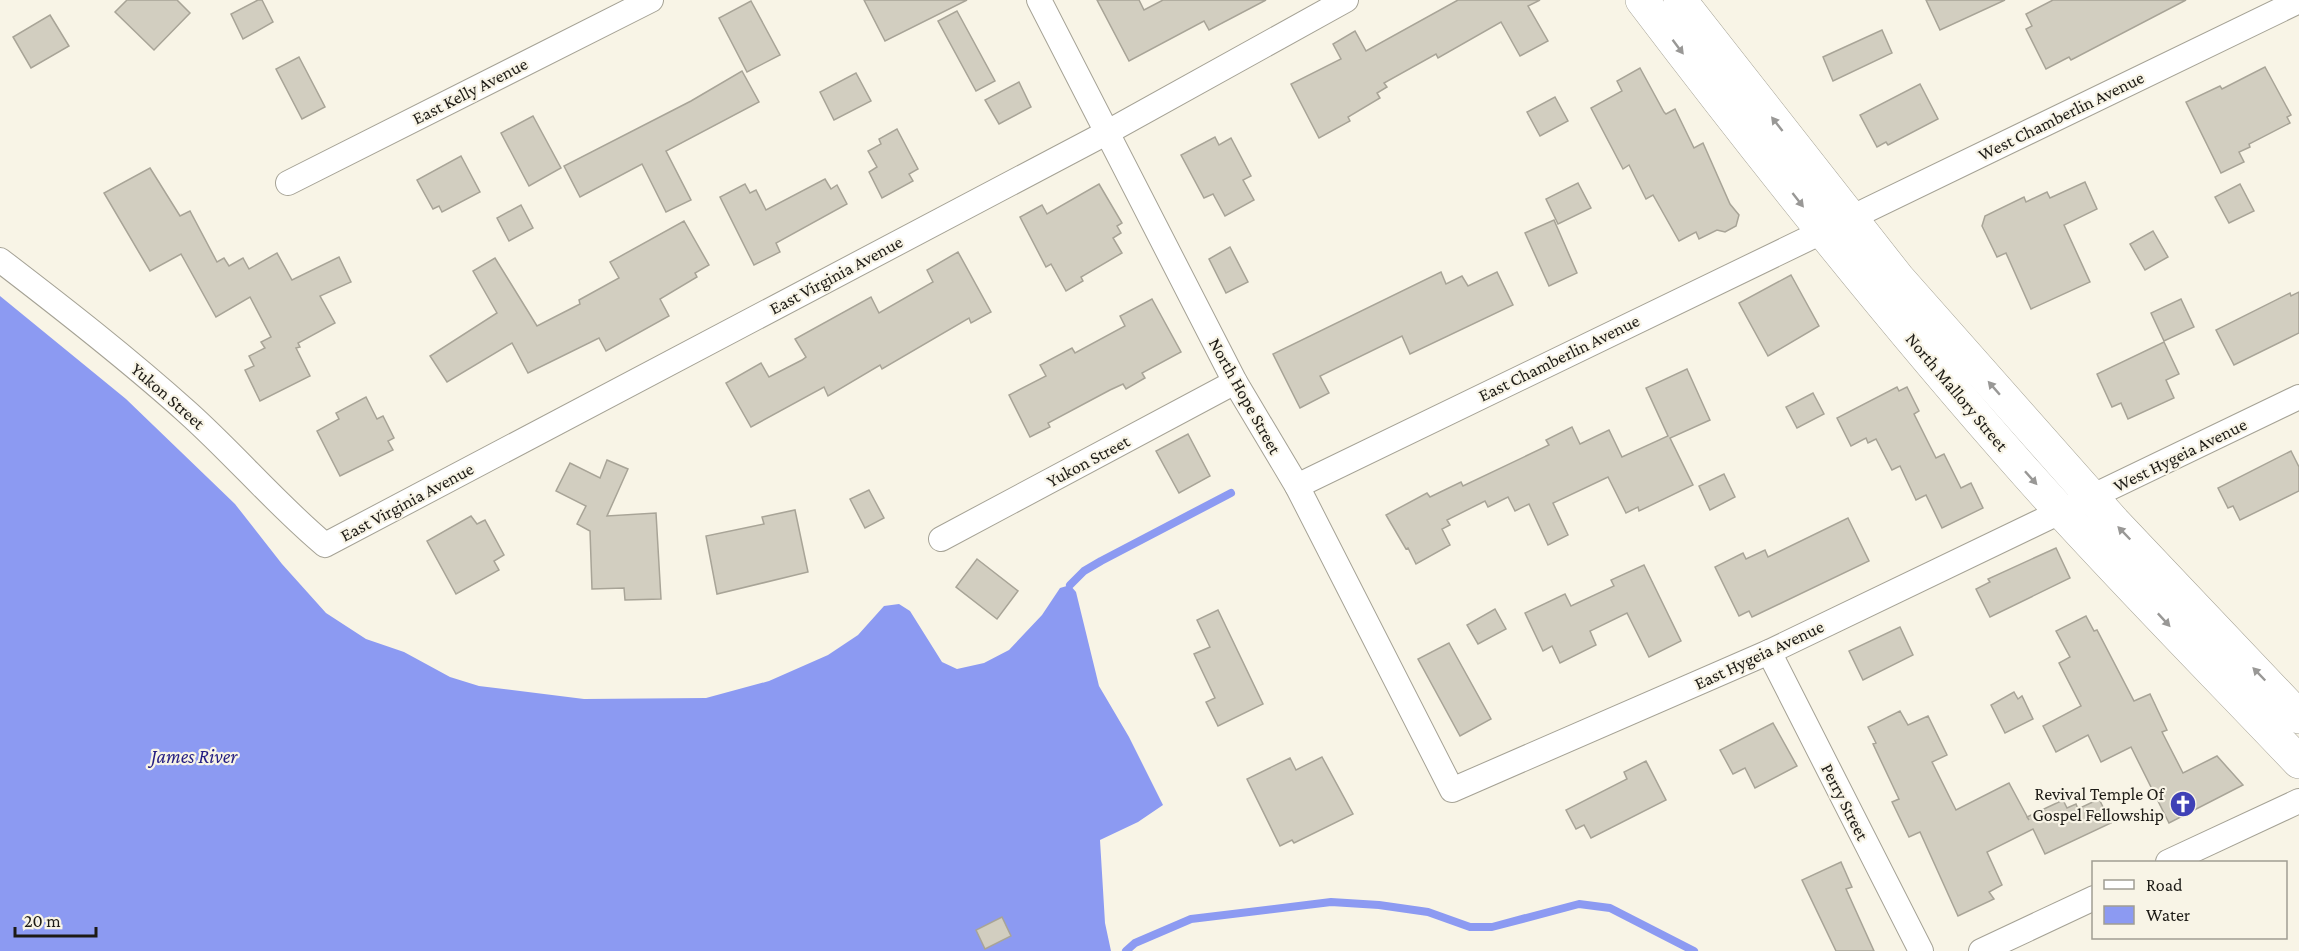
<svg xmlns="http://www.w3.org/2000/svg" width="2299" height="951" font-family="'Crimson Pro',serif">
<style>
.water{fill:#8c9af2}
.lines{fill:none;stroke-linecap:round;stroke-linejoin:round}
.stream{stroke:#8c9af2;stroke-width:8}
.building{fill:#d2cec0;stroke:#a8a497;stroke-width:1.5}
.minor-casing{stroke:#a5a295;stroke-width:26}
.secondary-casing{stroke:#a5a295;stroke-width:34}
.minor{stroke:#fff;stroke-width:24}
.secondary{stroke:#fff;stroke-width:33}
.oneway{fill:#999896}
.labels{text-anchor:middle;stroke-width:4.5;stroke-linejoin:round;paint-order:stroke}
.street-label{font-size:18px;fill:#1d1b16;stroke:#f8f4e6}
.poi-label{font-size:18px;fill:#1d1b16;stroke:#f8f4e6;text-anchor:end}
.water-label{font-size:20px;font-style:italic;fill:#241e82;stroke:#f8f4e6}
</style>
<rect width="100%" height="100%" fill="#f8f4e6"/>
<polygon class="water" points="0,296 126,399 235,504 282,564 326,613 366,639 404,652 450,677 479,686 584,699 706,698 769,681 828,655 858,635 884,606 899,604 910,611 942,662 957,669 984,663 1009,650 1042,615 1060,588 1070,585 1076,592 1099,686 1129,737 1163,805 1138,822 1100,840 1105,923 1111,951 0,951"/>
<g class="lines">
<g class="stream">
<polyline points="1070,585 1084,571 1101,561 1231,493"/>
<polyline points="1126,951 1135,943 1191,919 1331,902 1379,905 1428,912 1470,927 1492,927 1579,904 1610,908 1694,951"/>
</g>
</g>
<g class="building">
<polygon points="127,0 177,0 190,13 154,50 115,12"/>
<polygon points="258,0 262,0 273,22 243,39 231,14"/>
<polygon points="864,0 967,0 885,41"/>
<polygon points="1097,0 1139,0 1144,10 1163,0 1266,0 1209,30 1204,21 1129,61"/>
<polygon points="1458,0 1540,0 1528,6 1548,41 1520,56 1501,22 1438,58 1436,54 1384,83 1387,87 1377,93 1380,98 1348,117 1350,121 1319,138 1291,84 1341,59 1333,44 1355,31 1366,51"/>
<polygon points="1926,0 2005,0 1940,30"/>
<polygon points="2053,0 2186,0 2071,60 2069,57 2046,69 2026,29 2032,26 2026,14"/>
<polygon points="751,1 780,55 747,72 719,18"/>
<polygon points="957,11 995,81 976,91 938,21"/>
<polygon points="50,15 69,46 31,68 13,37"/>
<polygon points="1882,30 1892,53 1833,81 1823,57"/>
<polygon points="299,57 325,107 302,119 276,69"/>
<polygon points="2265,67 2291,115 2287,117 2290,123 2249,144 2250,147 2239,152 2244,162 2221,173 2186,102 2220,86 2222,89"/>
<polygon points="1640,68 1664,112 1666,114 1675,109 1694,148 1703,143 1730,204 1739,215 1736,226 1725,232 1717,230 1699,239 1696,232 1679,241 1653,195 1646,199 1629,165 1623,169 1591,108 1622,91 1617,81"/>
<polygon points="742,71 759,102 666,151 691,200 666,212 642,164 580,197 564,166 691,101"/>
<polygon points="856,73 871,101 834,120 820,92"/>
<polygon points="1019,82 1031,107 999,124 985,100"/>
<polygon points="1920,84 1938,119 1888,145 1886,142 1877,147 1860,115"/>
<polygon points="1555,97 1568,121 1540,136 1527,112"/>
<polygon points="533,116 561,168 529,186 501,133"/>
<polygon points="897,129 918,169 909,174 913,181 882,198 869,172 877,167 868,151 881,144 879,139"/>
<polygon points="1215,137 1219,145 1231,138 1251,176 1243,180 1254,200 1225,216 1213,194 1204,198 1181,155"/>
<polygon points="461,156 480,192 442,212 439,206 433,209 417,180"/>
<polygon points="150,168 180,216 190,211 217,262 224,258 229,266 243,258 249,269 277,253 292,280 339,257 351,282 320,296 335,323 298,343 300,347 296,348 310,376 260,401 245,370 254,366 249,356 265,348 261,342 271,337 250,297 216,317 181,254 150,271 104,193"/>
<polygon points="825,179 831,189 837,185 847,204 776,243 780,252 754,265 720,197 745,184 750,193 756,190 766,210"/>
<polygon points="2085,182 2097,209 2064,225 2090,282 2031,309 2006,253 1997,257 1982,226 1985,216 2024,197 2026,202 2047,192 2050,198"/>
<polygon points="1578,183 1591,208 1558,224 1546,199"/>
<polygon points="1099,184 1122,223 1117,226 1121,233 1113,238 1122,253 1081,277 1083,281 1066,291 1051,264 1046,267 1020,217 1042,205 1047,214"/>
<polygon points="2240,184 2254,211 2229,223 2215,197"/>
<polygon points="521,205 533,228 509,241 497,218"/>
<polygon points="1554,220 1577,273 1549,286 1525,233"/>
<polygon points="684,221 709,265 695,273 697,277 660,299 669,316 606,351 599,338 528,373 512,343 447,382 430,356 497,313 473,271 495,258 537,326 580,304 579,300 619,278 610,262"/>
<polygon points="2153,231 2168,257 2145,270 2130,244"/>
<polygon points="1230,247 1248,282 1226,293 1209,259"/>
<polygon points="958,252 991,312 971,323 969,318 882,369 880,365 828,396 824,387 751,427 726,383 761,363 769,377 802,360 806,357 795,339 871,297 879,313 933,282 927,270"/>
<polygon points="1441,272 1446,284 1462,276 1468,286 1497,272 1513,305 1410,354 1402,336 1320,376 1329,393 1300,408 1273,354"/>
<polygon points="1791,275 1819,326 1768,356 1739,303"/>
<polygon points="2299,292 2299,333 2234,365 2216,330 2290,293 2291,296"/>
<polygon points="1152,299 1181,352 1142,373 1145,378 1126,389 1123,384 1110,390 1048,423 1050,427 1030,437 1009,395 1046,376 1040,365 1072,348 1075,353 1125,326 1120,316"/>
<polygon points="2181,299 2194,327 2164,341 2151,313"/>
<polygon points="2164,342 2179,374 2166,380 2174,398 2128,419 2121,403 2112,407 2097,374"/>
<polygon points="1687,369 1710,420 1670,438 1693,485 1639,511 1638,507 1626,513 1608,477 1553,503 1568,535 1548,545 1529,504 1515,511 1508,497 1488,507 1485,501 1447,520 1450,525 1442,529 1450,545 1416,564 1408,548 1406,549 1386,515 1427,493 1430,497 1461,482 1463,486 1549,445 1546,440 1572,427 1580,444 1609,430 1622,457 1668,436 1646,388"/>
<polygon points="1897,387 1899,391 1907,387 1919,411 1914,414 1936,458 1944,454 1961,488 1971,483 1983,508 1942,528 1926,495 1916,500 1900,466 1892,470 1876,439 1868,443 1866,438 1851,446 1837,418"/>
<polygon points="1813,393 1824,414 1797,428 1786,407"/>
<polygon points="366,397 377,419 383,416 394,438 388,441 393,450 340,476 317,431 339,419 336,413"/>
<polygon points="1188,434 1210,476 1179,493 1156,451"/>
<polygon points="2291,451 2299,467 2299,491 2240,520 2233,506 2228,508 2218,488"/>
<polygon points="607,460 628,469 607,516 656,513 661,599 625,600 624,588 592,589 590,531 577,524 586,506 556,491 570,463 600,478"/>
<polygon points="1724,474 1735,497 1710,510 1699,486"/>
<polygon points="869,490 884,518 865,528 850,499"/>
<polygon points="795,510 808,572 717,594 706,536 764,524 762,517"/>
<polygon points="471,516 477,524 485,520 504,555 494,561 499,570 456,594 427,541"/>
<polygon points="1848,518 1869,561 1752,617 1749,611 1739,616 1715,567 1743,553 1746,559 1765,550 1768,557"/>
<polygon points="2056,548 2070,578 1990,617 1976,589 1990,582 1988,579"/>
<polygon points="977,559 1018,591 997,619 956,587"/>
<polygon points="1644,565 1681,641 1649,657 1627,613 1590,631 1596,645 1560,663 1552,646 1543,651 1525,613 1565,594 1571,606 1614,586 1611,580"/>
<polygon points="1495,609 1506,629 1478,644 1467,625"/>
<polygon points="1218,610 1263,704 1218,726 1206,702 1215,698 1194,654 1210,647 1197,620"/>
<polygon points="2086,616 2094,631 2097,630 2134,701 2150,694 2167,730 2162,732 2183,773 2217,756 2243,785 2169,823 2131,747 2101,762 2088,735 2056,752 2043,726 2081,706 2059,663 2070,657 2056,631"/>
<polygon points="1900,627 1913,655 1863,680 1849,651"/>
<polygon points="1449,643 1491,719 1460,736 1418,659"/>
<polygon points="2014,692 2018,699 2022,696 2033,719 2005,733 1991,705"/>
<polygon points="1900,711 1908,725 1928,716 1947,755 1932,762 1956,810 2009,783 2029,820 2027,817 2063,800 2067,808 2076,804 2078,809 2099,799 2111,823 2045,854 2033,829 1987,852 2002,885 1989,892 1994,899 1958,916 1920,832 1909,837 1892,802 1899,799 1873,744 1876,743 1868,727"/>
<polygon points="1773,723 1797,766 1755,788 1745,768 1733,774 1720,750"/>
<polygon points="1322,757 1353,814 1294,843 1292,840 1280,846 1247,779 1290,758 1296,770"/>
<polygon points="1646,761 1666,800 1591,838 1584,825 1576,829 1566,810 1627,779 1624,772"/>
<polygon points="1841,862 1852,887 1846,889 1874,951 1836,951 1802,880"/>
<polygon points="1002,917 1011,936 985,949 976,930"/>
</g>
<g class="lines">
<defs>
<g id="minor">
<polyline points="1039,0 1235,382 1297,486 1452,790 1769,652 2299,397"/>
<polyline points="288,183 651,0"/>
<path d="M0 260C64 309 127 358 187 412 235 455 276 504 325 545L1106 133 1346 0"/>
<polyline points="1297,486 2299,1"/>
<polyline points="941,539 1235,382"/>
<polyline points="1769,652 1921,951"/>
<polyline points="2168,862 2299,801"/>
<polyline points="1981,951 2094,898"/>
</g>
<g id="secondary">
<path d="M1642 0C1765 162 1893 323 2028 475 2115 573 2209 667 2299 762"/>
<polyline points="1680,0 1898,278 2114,522 2299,717"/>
</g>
</defs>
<use href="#minor" class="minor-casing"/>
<use href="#secondary" class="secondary-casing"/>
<use href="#minor" class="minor"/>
<use href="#secondary" class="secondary"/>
</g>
<defs><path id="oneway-solid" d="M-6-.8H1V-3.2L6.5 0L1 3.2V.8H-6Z" transform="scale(1.5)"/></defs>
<g class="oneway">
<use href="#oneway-solid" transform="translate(1678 47) rotate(53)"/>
<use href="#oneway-solid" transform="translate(1777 124) rotate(-128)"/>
<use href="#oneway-solid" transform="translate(1798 200) rotate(52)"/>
<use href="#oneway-solid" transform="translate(1994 388) rotate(-131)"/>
<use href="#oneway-solid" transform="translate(2031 478) rotate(48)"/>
<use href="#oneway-solid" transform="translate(2124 533) rotate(-134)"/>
<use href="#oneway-solid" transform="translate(2164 620) rotate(47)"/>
<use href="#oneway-solid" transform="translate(2259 674) rotate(-134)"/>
</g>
<defs>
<symbol id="church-disc" viewBox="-11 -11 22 22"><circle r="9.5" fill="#3f41b6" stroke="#f8f4e6"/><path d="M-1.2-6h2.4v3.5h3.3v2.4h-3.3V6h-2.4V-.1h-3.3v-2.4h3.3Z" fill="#fff"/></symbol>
</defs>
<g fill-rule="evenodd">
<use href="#church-disc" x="2168" y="789" width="30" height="30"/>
</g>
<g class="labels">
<g class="street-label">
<text transform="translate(470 91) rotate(-27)" y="6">East Kelly Avenue</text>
<text transform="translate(2061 116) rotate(-26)" y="6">West Chamberlin Avenue</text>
<text transform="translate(836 275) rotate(-28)" y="6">East Virginia Avenue</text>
<text transform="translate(1559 358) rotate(-26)" y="6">East Chamberlin Avenue</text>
<text transform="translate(1957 392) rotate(50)" y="6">North Mallory Street</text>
<text transform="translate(168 396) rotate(41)" y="6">Yukon Street</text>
<text transform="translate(1245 396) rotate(61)" y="6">North Hope Street</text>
<text transform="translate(2180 455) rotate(-26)" y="6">West Hygeia Avenue</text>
<text transform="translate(1088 461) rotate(-28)" y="6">Yukon Street</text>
<text transform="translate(407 502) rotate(-28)" y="6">East Virginia Avenue</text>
<text transform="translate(1759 655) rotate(-25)" y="6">East Hygeia Avenue</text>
<text transform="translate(1845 802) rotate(63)" y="6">Perry Street</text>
</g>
<g class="poi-label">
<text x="2164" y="800">Revival Temple Of<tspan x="2164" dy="21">Gospel Fellowship</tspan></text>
</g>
<g class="water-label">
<text x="194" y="763">James River</text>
</g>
</g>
<rect x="2092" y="861" width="195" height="78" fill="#f8f4e6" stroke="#a09d93" stroke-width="1.5"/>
<rect x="2104" y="880" width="30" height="9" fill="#ffffff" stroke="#a09d93" stroke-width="1.5"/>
<text x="2146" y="891" font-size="18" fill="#1d1b16">Road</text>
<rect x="2104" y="906" width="30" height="18" fill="#8c9af2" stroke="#a09d93" stroke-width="1.5"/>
<text x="2146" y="921" font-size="18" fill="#1d1b16">Water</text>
<path d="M15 927v9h81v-9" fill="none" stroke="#1d1b16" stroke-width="3"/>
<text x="24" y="927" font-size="18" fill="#1d1b16" stroke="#f8f4e6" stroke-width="4.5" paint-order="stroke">20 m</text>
</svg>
